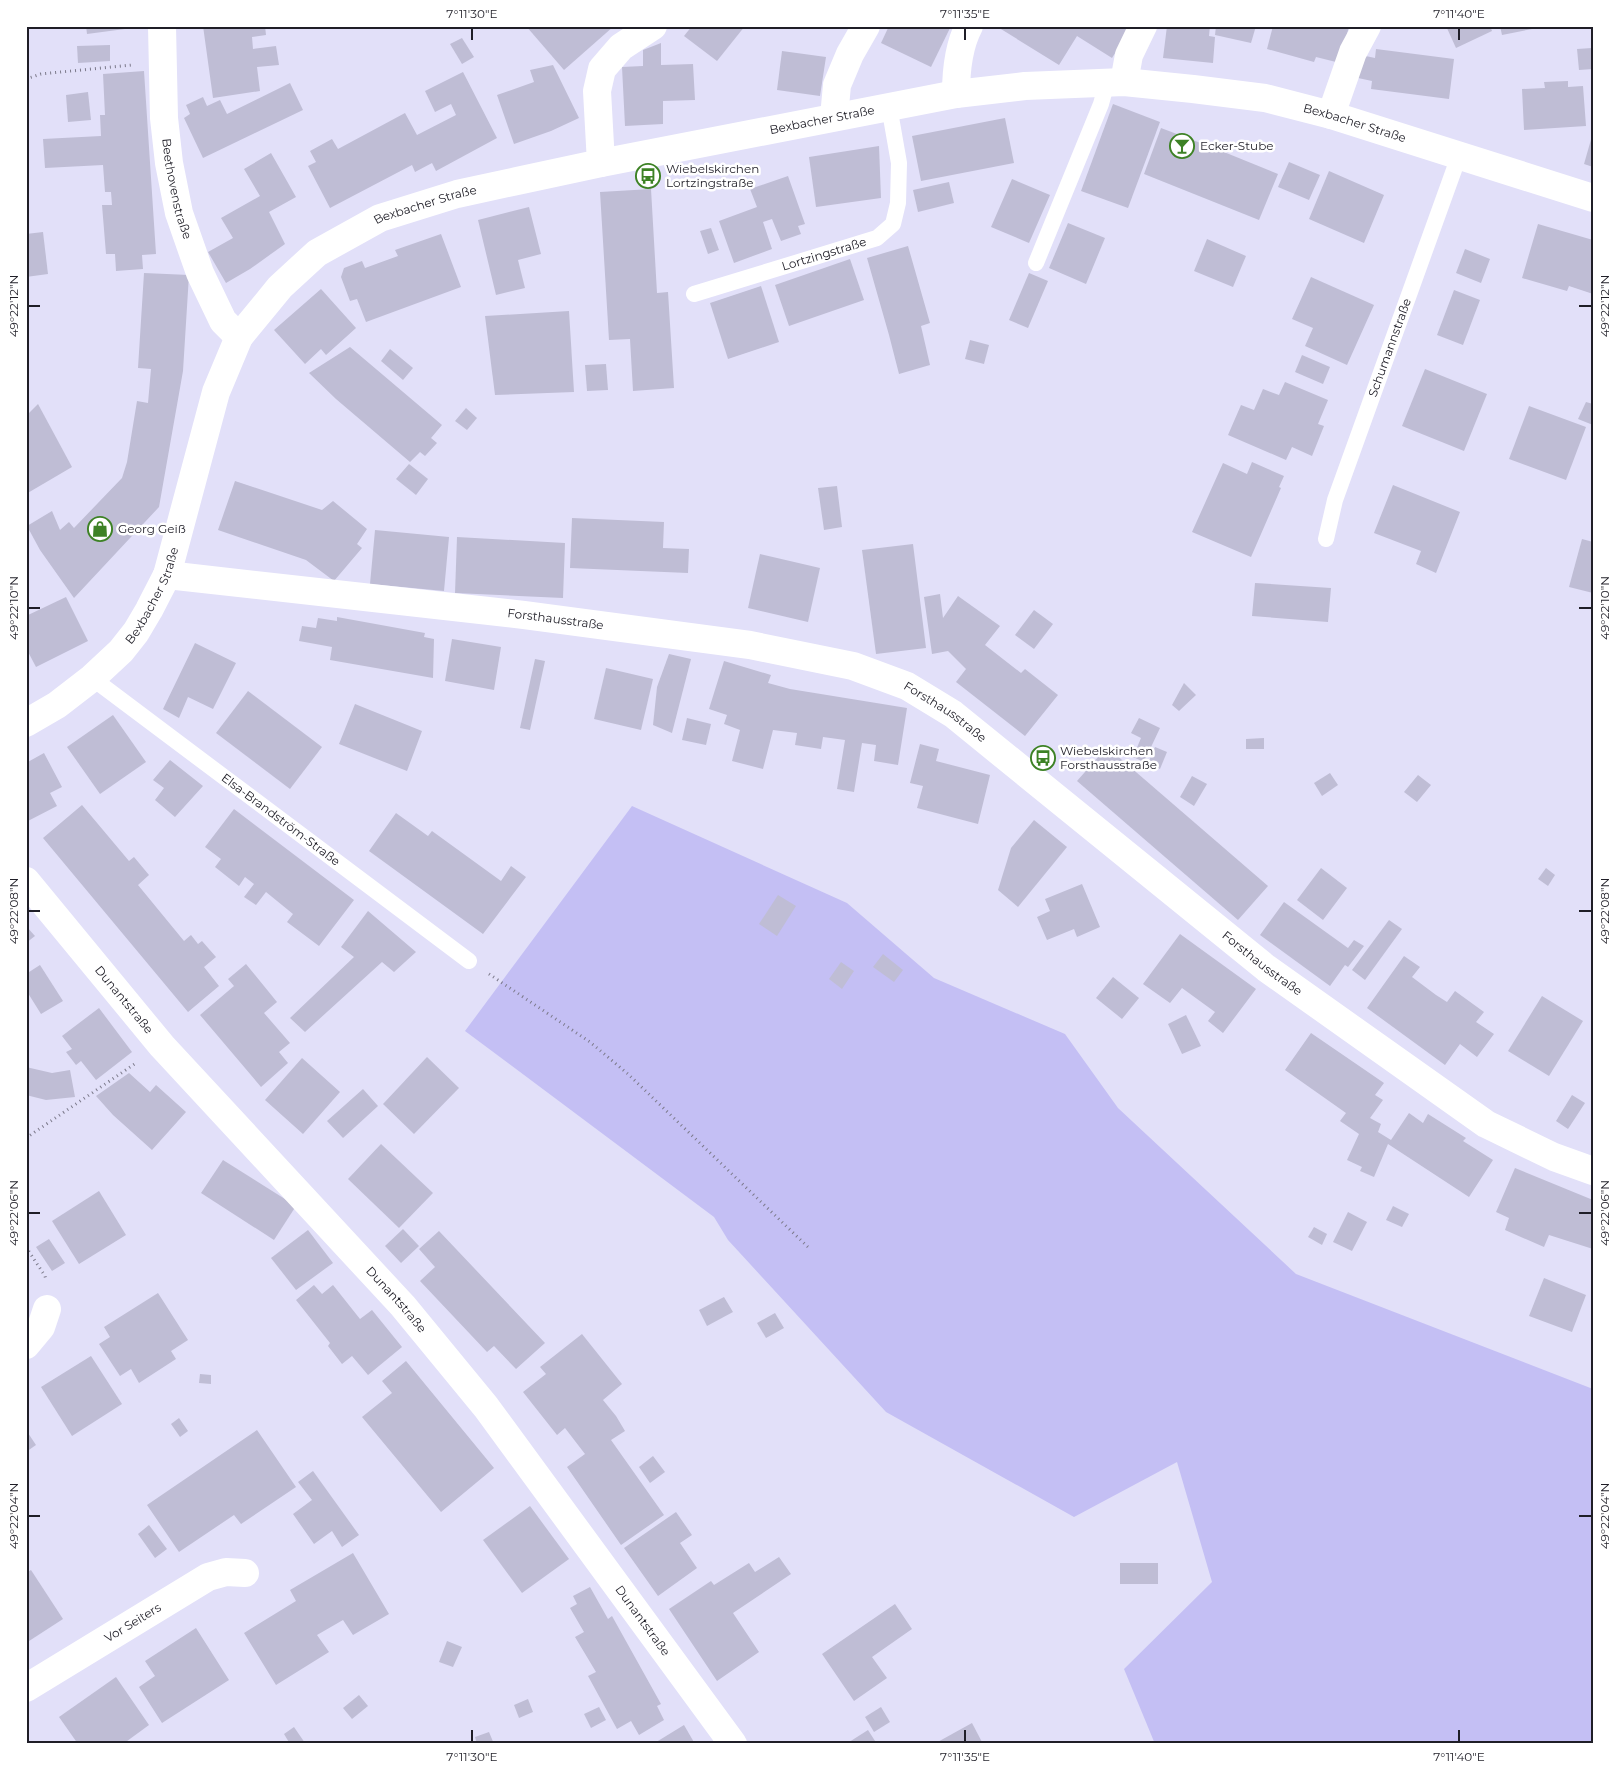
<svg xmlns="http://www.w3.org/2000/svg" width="1619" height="1770" font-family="Montserrat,sans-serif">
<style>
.green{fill:#c4bff4}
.building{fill:#bfbdd5}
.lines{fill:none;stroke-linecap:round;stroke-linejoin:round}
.path{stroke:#7c7a8b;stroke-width:3;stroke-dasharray:1 4;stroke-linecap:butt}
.service{stroke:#fff;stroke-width:16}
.minor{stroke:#fff;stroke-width:28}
.tertiary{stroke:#fff;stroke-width:28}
.ticks{fill:none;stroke:#1f1e27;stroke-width:2}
.labels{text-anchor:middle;stroke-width:5;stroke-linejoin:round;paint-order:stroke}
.street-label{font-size:12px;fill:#1f1e27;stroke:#fff}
.poi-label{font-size:12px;fill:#1f1e27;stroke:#fff;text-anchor:start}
.neatline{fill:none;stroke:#1f1e27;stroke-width:2}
.ticks-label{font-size:12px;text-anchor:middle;fill:#1f1e27}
</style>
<rect width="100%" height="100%" fill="#e2e0f9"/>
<polygon class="green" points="632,806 847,903 934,978 1065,1034 1118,1108 1296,1274 1593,1389 1593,1744 1155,1744 1124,1669 1212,1582 1177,1462 1074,1517 886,1412 728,1240 714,1217 465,1031"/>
<g class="building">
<polygon points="86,26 140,26 140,27 87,34"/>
<polygon points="203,26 265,26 266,35 252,37 253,49 276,46 279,65 257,67 260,91 213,98"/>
<polygon points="526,26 614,26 564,70"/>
<polygon points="692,26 745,26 717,61 684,36"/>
<polygon points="889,26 951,26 931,67 881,43"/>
<polygon points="996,26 1132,26 1112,58 1077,36 1059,65"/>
<polygon points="1167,26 1210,26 1209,36 1215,37 1213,63 1163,58"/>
<polygon points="1216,26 1256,26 1251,43 1215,35"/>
<polygon points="1273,26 1349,26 1340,63 1316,57 1314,62 1267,49"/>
<polygon points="1446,26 1490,26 1492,31 1456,48"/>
<polygon points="1500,26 1531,26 1532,29 1502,35"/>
<polygon points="462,38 474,57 462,64 450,44"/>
<polygon points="661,43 661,65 693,64 695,100 663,101 663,124 625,126 622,67 643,66 643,50"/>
<polygon points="110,45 110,61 78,63 77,46"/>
<polygon points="1592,48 1593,69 1579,70 1577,49"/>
<polygon points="1376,49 1454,59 1449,99 1371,89 1372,81 1358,78 1361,55 1375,58"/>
<polygon points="782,51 826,57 820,96 777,90"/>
<polygon points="553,65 579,118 551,131 514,144 497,95 534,82 530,70"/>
<polygon points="144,71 156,254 142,255 143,269 116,271 115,254 106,254 102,205 112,205 111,192 105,192 103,165 45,168 43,139 101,136 100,115 105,115 103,74"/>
<polygon points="463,72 497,138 436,171 432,163 415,172 412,165 330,208 308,166 316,162 310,151 332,139 338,149 405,113 417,135 456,115 451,104 435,112 425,91"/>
<polygon points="1568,81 1568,87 1583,86 1586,126 1524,130 1522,89 1545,88 1544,82"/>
<polygon points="290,83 303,110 203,158 184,118 190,114 186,105 203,97 207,106 220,100 227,114"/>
<polygon points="88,92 91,120 68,122 66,95"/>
<polygon points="1113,104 1160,122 1128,208 1081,191"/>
<polygon points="1005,118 1014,163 921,181 912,136"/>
<polygon points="1161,128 1219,150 1278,174 1259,220 1144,174"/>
<polygon points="1592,136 1593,136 1593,167 1584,164"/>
<polygon points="879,146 881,198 816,207 809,157"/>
<polygon points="271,153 296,197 269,212 285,244 250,269 226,283 208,252 233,238 221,218 260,196 244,169"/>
<polygon points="1289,162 1320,175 1309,200 1278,187"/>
<polygon points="1329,171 1384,195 1364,243 1309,219"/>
<polygon points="788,176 805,224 798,226 801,234 781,241 772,219 763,222 772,249 734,263 719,221 757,207 750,189"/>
<polygon points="1012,179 1050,195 1029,243 991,227"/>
<polygon points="949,182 954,203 918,212 913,190"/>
<polygon points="651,189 657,293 668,292 674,388 633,391 630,339 609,340 600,192"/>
<polygon points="529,207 541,254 518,260 525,288 496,295 478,220"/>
<polygon points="1068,223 1105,238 1086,284 1049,268"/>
<polygon points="1538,224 1593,240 1593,294 1569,286 1567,291 1522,278"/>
<polygon points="711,228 719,250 708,254 700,231"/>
<polygon points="43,232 48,274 26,277 26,234"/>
<polygon points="441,234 461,287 366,322 357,299 350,301 341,277 344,268 362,261 365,268 398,256 395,250"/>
<polygon points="1207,239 1246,256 1233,287 1194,271"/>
<polygon points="908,246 930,323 921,326 930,365 899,374 889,335 867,258"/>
<polygon points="1465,249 1490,259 1481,283 1456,273"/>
<polygon points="850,259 864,300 789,326 775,285"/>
<polygon points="144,273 189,275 183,371 159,507 74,598 40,550 27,526 52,511 60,530 69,522 74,528 122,478 127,462 137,401 148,403 151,369 138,368"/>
<polygon points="1029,273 1048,281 1028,328 1009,320"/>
<polygon points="1311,277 1374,305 1347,365 1305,346 1313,328 1292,319"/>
<polygon points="761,286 779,342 728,359 710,303"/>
<polygon points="321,289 356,328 326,355 321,349 305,364 274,330"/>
<polygon points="1454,290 1480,300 1463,345 1437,335"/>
<polygon points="569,311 574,392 495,395 485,316"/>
<polygon points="970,340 989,345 984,364 965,359"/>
<polygon points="350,347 442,425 431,438 437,443 425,456 420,452 410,462 336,399 309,373"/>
<polygon points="390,349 413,368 403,380 381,361"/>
<polygon points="1302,355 1330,367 1323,384 1295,372"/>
<polygon points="606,364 608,390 587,391 585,365"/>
<polygon points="1425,369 1487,394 1464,451 1402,426"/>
<polygon points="1285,382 1328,400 1318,424 1324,426 1312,456 1292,447 1286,460 1228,435 1241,405 1254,410 1263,389 1279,395"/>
<polygon points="1586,402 1593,404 1593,425 1578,419"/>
<polygon points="38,404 72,467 26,494 26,416"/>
<polygon points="1529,406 1586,427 1566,480 1509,459"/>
<polygon points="466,408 477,418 467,430 455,421"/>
<polygon points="1252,462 1284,476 1279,487 1281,488 1251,557 1192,532 1223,463 1247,474"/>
<polygon points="409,464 428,479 416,495 396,479"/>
<polygon points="235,481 322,510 333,501 367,529 357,544 362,548 334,581 306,560 218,530"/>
<polygon points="1393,485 1460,512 1436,573 1416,564 1421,551 1374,533"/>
<polygon points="837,486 842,527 824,530 818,488"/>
<polygon points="572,518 664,522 663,548 689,549 688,573 570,568"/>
<polygon points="375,530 449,537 444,591 370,584"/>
<polygon points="457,537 565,543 563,598 455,593"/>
<polygon points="1582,539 1593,542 1593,593 1569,587"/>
<polygon points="913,544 926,648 876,654 862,550"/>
<polygon points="760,554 820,568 808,622 748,608"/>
<polygon points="1255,583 1331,588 1328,622 1252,616"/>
<polygon points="940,594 943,618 958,596 1000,626 985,645 1021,673 1025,669 1058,695 1025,736 956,682 966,669 948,651 932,654 924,597"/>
<polygon points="66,597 88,641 36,667 26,648 26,616"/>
<polygon points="1034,610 1053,624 1034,649 1015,635"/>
<polygon points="337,617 425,633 424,637 434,639 433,678 330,660 332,647 299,641 302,626 316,628 318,618 337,621"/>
<polygon points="452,639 501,647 494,690 445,681"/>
<polygon points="195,643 236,663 213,709 188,697 179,718 163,709"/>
<polygon points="669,654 691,659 672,733 653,725 657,687"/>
<polygon points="535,659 545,661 530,730 520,728"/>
<polygon points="724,661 771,675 768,683 790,689 907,708 898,765 874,761 876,745 862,743 854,792 837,789 845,740 823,737 821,749 795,745 797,733 773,730 763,769 732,761 740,730 724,724 727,715 709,709"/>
<polygon points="606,668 653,679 641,730 594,719"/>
<polygon points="1184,683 1196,695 1179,711 1172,705"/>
<polygon points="248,691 322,747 290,789 216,733"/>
<polygon points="355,704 422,731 407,771 339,744"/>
<polygon points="113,715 146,762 100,794 67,747"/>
<polygon points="687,718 711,724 706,745 682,740"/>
<polygon points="1139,718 1160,728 1144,762 1133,757 1141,738 1131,733"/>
<polygon points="1264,738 1264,749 1246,749 1246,739"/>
<polygon points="920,744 939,749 936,761 990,775 978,824 917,808 923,786 910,783"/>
<polygon points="1107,747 1268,886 1238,920 1077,781"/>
<polygon points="1155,747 1167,752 1160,769 1148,763"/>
<polygon points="44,753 62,787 50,793 57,806 26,822 26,763"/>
<polygon points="170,760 203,786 175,817 155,800 164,788 153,780"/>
<polygon points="1330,773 1338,785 1322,796 1314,783"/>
<polygon points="1418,775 1431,785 1417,802 1404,792"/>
<polygon points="1192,776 1207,784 1194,806 1180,797"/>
<polygon points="82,805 129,861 134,857 149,875 138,885 184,941 191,935 198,944 202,941 216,957 204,967 219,986 188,1012 43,838"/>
<polygon points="234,809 354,900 319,946 287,922 293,914 266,892 256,905 244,897 254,884 245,877 239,886 215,867 221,859 205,847"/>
<polygon points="396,813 428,836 432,831 501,881 511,866 526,877 483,934 369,851"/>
<polygon points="1034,820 1067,847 1018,907 998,890 1011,848"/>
<polygon points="1321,868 1347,888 1323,920 1297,900"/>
<polygon points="1546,868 1555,875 1548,886 1538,879"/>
<polygon points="1082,884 1100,927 1077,937 1074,929 1047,940 1037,917 1050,911 1045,899"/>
<polygon points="778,895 796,906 777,936 759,924"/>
<polygon points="1284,902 1348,948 1354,940 1364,946 1348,967 1345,965 1330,986 1260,935"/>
<polygon points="368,911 416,952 394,972 382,962 305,1032 290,1018 354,957 341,947"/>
<polygon points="1389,920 1402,929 1365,980 1352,970"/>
<polygon points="26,926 35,936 26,943"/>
<polygon points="1180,934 1256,989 1223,1033 1208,1021 1215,1012 1182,988 1170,1003 1143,984"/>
<polygon points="883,954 903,970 894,982 873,967"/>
<polygon points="1404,956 1420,967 1412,977 1436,995 1447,1002 1455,991 1484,1012 1476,1022 1494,1034 1477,1057 1460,1044 1445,1065 1367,1008"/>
<polygon points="841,962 854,971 842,989 829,979"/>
<polygon points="246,964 277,1002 264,1013 290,1043 279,1052 288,1063 261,1087 200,1015 234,986 228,979"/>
<polygon points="40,965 63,1001 41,1014 26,990 26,974"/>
<polygon points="1113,977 1139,998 1122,1019 1096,998"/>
<polygon points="1542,996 1583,1021 1549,1076 1508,1051"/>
<polygon points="99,1008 132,1052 96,1080 81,1061 76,1065 66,1052 72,1049 62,1036"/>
<polygon points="1186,1015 1201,1046 1182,1054 1168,1024"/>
<polygon points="1311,1033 1384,1083 1375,1095 1383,1100 1370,1118 1381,1124 1378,1132 1391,1140 1409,1113 1423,1123 1428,1114 1466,1138 1463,1141 1493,1160 1469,1197 1388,1144 1374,1177 1360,1171 1362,1167 1347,1160 1359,1134 1340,1121 1346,1113 1285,1070"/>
<polygon points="427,1057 459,1088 414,1134 383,1104"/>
<polygon points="302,1058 340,1092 303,1134 265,1100"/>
<polygon points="26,1067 52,1073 70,1070 75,1097 46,1100 26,1095"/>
<polygon points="129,1073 150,1092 156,1085 186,1112 152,1150 113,1115 96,1096"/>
<polygon points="363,1089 378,1106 343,1138 327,1121"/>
<polygon points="1572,1095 1585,1103 1568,1129 1556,1121"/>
<polygon points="381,1144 433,1193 399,1228 348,1179"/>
<polygon points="223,1160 296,1206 274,1240 201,1193"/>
<polygon points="1515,1168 1593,1200 1593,1249 1549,1235 1544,1247 1505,1230 1509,1218 1496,1212"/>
<polygon points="99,1191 126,1235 79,1264 52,1221"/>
<polygon points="1393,1206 1409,1214 1402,1227 1386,1220"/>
<polygon points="1348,1212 1367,1222 1352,1251 1333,1242"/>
<polygon points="1314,1227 1327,1234 1322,1245 1308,1237"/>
<polygon points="403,1229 419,1246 401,1263 385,1246"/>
<polygon points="308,1230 333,1263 296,1290 271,1258"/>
<polygon points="439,1231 545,1343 516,1369 494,1346 487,1352 420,1281 435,1267 419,1249"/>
<polygon points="49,1239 65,1263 52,1271 36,1247"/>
<polygon points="1544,1278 1586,1295 1572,1332 1529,1316"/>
<polygon points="314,1285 322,1294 333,1285 360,1319 372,1310 402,1347 368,1375 352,1356 342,1364 328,1346 330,1343 296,1300"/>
<polygon points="158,1293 188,1340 171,1351 176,1359 139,1383 131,1369 120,1376 99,1344 110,1337 104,1327"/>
<polygon points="724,1297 733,1312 707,1326 699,1310"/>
<polygon points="775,1313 784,1328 766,1338 757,1323"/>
<polygon points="582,1334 622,1384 603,1400 616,1416 625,1431 611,1440 664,1515 621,1545 567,1467 585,1454 565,1428 557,1435 523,1392 546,1374 540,1367"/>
<polygon points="91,1356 122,1404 72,1436 41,1387"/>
<polygon points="406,1361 494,1468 441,1512 362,1417 392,1393 382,1381"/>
<polygon points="200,1374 211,1375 211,1384 199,1383"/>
<polygon points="179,1418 188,1431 180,1437 171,1424"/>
<polygon points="26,1430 36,1445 26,1452"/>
<polygon points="257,1430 296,1487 241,1524 234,1515 179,1552 147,1505"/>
<polygon points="653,1456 665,1472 650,1483 639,1467"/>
<polygon points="313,1471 359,1535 342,1547 332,1531 314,1544 293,1514 312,1500 298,1482"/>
<polygon points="530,1506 569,1559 522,1593 483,1540"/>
<polygon points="676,1512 692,1535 680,1543 697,1568 658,1596 624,1548"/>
<polygon points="149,1525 167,1549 155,1558 138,1534"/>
<polygon points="353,1553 389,1614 353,1635 343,1620 317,1635 329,1652 276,1685 244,1633 296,1601 290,1590"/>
<polygon points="779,1557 791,1574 733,1613 759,1652 717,1681 669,1609 711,1581 714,1585 749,1563 755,1572"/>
<rect x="1120" y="1563" width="38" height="21"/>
<polygon points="31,1570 63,1619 26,1643 26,1573"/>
<polygon points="590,1587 608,1619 612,1616 661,1704 657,1706 664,1720 639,1735 631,1721 617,1729 588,1676 596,1672 575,1637 584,1632 570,1608 577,1604 573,1596"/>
<polygon points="895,1604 912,1629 872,1657 887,1678 854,1701 822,1654"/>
<polygon points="196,1628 229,1680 162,1723 139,1687 155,1676 145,1661"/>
<polygon points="447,1641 462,1647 453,1667 439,1662"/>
<polygon points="116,1677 149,1725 123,1744 78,1744 59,1717"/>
<polygon points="359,1695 368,1706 352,1719 343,1708"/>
<polygon points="528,1699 533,1712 519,1718 514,1705"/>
<polygon points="599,1707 606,1720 591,1728 584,1714"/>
<polygon points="881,1707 890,1722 874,1732 865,1717"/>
<polygon points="972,1723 983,1744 934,1744"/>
<polygon points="684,1725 695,1744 653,1744"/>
<polygon points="294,1727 305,1743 303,1744 290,1744 284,1734"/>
<polygon points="868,1730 877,1744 846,1744"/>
<polygon points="489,1732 494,1744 477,1744 475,1737"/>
</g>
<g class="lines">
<g class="path">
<polyline points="26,79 41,74 132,65"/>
<polyline points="489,974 590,1042 628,1074 809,1248"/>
<polyline points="26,1138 136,1063"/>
<polyline points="26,1247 45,1276 46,1280"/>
</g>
<g class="service">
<polyline points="1036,263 1101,104 1107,82"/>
<path id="s1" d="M694 294 877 238 893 224 898 203 899 163 889 106"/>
<path id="s2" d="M1326 539 1335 500 1459 156"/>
<path id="s3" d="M92 678 469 961"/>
</g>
<g class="minor">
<path id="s4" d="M162 26 164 118 169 163 179 213 200 273 223 321 239 337"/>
<polyline points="1124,82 1129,55 1143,26"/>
<path d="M956 94C956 71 958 47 969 26"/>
<polyline points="1331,115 1353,52 1367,26"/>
<polyline points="834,117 837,85 850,54 866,26"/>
<polyline points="601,163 597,91 602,69 621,47 653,26"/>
<path id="s5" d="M167 575 524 615 750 645 853 666 907 686 953 714 1266 968 1486 1124 1554 1157 1593 1171"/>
<path id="s6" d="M26 881 162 1046 403 1306 486 1407 733 1744"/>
<polyline points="26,1345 41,1327 47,1309"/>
<path id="s7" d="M26 1688 208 1577 226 1572 245 1573"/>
</g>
<path class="tertiary" id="s8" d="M26 723 57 705 92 678 121 651 136 632 149 610 167 575 216 392 239 337 280 287 317 253 380 218 457 194 517 181 601 163 956 94 1025 86 1124 82 1193 89 1265 98 1331 115 1593 198"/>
</g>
<path class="ticks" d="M472 28V40M965 28V40M1459 28V40M28 306H40M1579 306H1592M28 608H40M1579 608H1592M28 911H40M1579 911H1592M28 1213H40M1579 1213H1592M28 1516H40M1579 1516H1592M472 1730V1742M965 1730V1742M1459 1730V1742"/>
<defs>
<symbol id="bar-ring" viewBox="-11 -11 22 22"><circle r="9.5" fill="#fff" stroke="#3d8225" stroke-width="1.5"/><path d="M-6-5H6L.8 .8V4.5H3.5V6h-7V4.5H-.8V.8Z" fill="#3d8225"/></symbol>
<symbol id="bus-ring" viewBox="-11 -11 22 22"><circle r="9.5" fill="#fff" stroke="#3d8225" stroke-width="1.5"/><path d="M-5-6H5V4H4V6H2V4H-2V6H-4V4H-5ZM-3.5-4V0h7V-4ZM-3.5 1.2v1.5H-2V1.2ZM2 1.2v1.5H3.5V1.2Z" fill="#3d8225"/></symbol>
<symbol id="shop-ring" viewBox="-11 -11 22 22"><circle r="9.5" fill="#fff" stroke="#3d8225" stroke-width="1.5"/><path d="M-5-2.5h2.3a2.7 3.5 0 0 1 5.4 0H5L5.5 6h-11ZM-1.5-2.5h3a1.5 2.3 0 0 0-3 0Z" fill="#3d8225"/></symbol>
</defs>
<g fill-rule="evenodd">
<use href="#bar-ring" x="1168" y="132" width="28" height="28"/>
<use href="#bus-ring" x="634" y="162" width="28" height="28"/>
<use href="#shop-ring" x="86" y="515" width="28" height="28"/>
<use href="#bus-ring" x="1029" y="744" width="28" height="28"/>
</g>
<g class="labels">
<g class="street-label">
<text dy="4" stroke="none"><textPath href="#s8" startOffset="1098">Bexbacher Straße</textPath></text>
<text dy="4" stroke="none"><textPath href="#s8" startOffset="1638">Bexbacher Straße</textPath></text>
<text dy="4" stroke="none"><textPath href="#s4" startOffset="164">Beethovenstraße</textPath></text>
<text dy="4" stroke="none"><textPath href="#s8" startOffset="692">Bexbacher Straße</textPath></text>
<text dy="4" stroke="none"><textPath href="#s1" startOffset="136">Lortzingstraße</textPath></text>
<text dy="4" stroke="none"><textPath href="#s2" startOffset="202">Schumannstraße</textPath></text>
<text dy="4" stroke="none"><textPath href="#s8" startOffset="184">Bexbacher Straße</textPath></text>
<text dy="4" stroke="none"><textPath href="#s5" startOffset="391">Forsthausstraße</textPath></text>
<text dy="4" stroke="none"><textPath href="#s5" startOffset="796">Forsthausstraße</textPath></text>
<text dy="4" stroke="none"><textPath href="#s3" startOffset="236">Elsa-Brandström-Straße</textPath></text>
<text dy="4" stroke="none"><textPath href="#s5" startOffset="1201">Forsthausstraße</textPath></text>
<text dy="4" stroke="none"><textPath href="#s6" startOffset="154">Dunantstraße</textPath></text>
<text dy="4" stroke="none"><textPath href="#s6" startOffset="559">Dunantstraße</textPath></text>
<text dy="4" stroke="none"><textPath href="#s6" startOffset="964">Dunantstraße</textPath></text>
<text dy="4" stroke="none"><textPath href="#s7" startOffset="125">Vor Seiters</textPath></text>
</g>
<g class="poi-label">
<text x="1200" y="150">Ecker-Stube</text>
<text x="666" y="173">Wiebelskirchen<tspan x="666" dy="14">Lortzingstraße</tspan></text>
<text x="118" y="533">Georg Geiß</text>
<text x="1060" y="755">Wiebelskirchen<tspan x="1060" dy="14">Forsthausstraße</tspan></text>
</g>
</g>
<rect width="1619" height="1770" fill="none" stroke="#ffffff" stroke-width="55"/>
<rect x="28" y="28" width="1564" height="1714" class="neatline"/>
<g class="ticks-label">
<text x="472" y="18">7°11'30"E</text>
<text x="965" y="18">7°11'35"E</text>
<text x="1459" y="18">7°11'40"E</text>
<text transform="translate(14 306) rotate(-90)" y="4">49°22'12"N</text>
<text transform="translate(1605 306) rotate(-90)" y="4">49°22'12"N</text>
<text transform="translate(14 608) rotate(-90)" y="4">49°22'10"N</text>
<text transform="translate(1605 608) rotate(-90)" y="4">49°22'10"N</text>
<text transform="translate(14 911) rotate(-90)" y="4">49°22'08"N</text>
<text transform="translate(1605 911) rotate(-90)" y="4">49°22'08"N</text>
<text transform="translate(14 1213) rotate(-90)" y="4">49°22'06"N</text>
<text transform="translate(1605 1213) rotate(-90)" y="4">49°22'06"N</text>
<text transform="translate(14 1516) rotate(-90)" y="4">49°22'04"N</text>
<text transform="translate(1605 1516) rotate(-90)" y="4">49°22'04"N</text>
<text x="472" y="1761">7°11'30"E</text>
<text x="965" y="1761">7°11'35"E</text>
<text x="1459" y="1761">7°11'40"E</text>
</g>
</svg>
